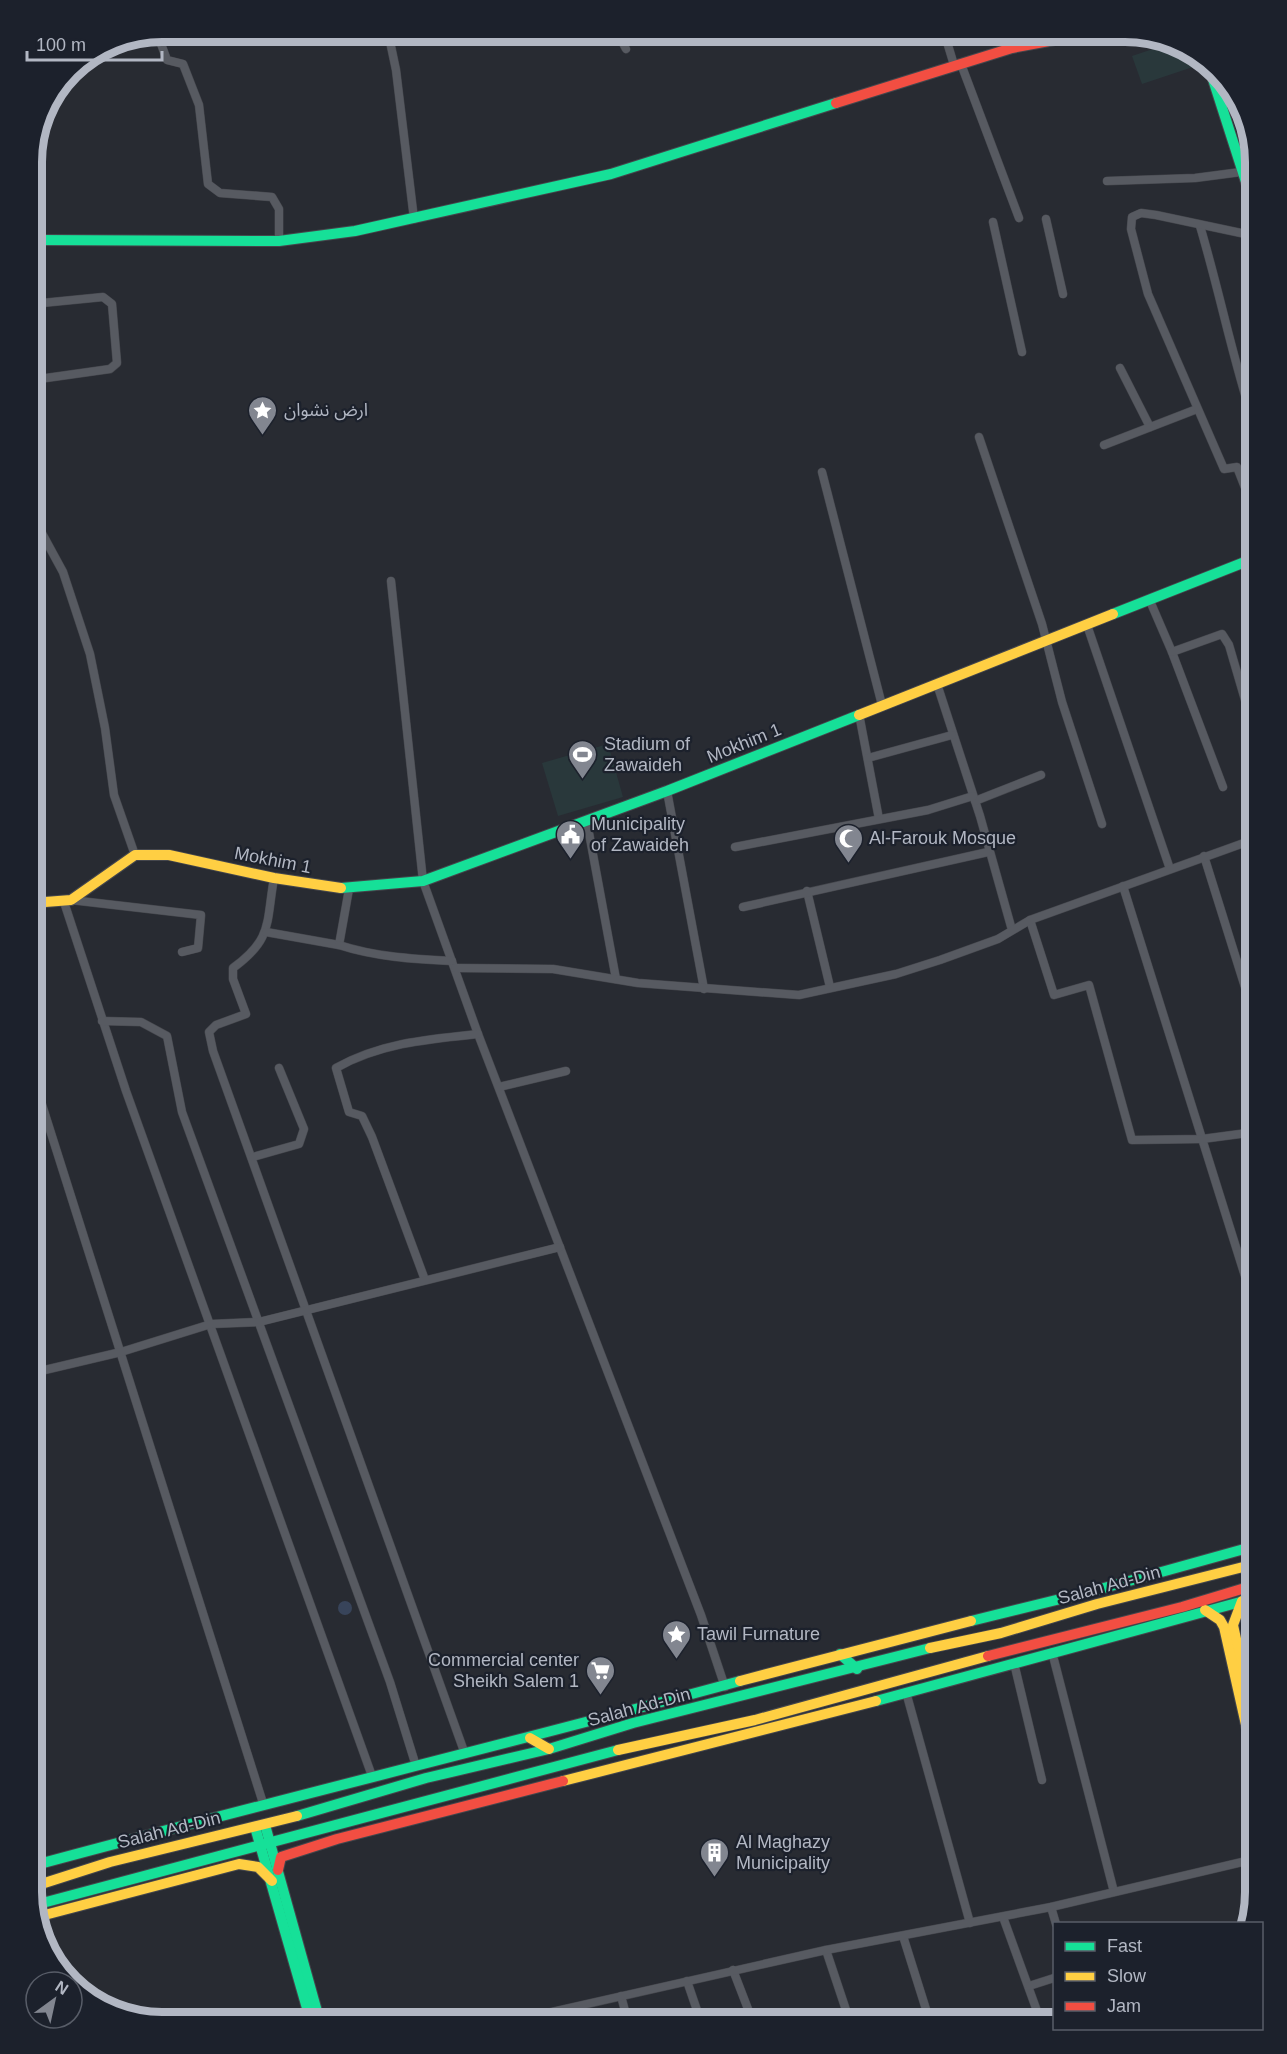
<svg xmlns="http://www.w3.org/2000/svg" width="1287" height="2054" font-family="Arial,'Noto Sans Arabic',sans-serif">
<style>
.green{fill:#29383b}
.water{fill:#38445a}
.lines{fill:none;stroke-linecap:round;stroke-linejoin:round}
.street-casing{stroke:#44464c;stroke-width:9}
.fast-casing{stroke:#44464c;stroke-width:12}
.slow-casing{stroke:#44464c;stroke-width:12}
.jam-casing{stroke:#44464c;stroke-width:12}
.street{stroke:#575a61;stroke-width:8}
.fast{stroke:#16e098;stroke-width:10}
.slow{stroke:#ffcf43;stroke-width:10}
.jam{stroke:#f24e42;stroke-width:10}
.labels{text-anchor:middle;stroke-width:4.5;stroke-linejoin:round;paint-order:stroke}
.poi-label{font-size:18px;fill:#b2b7c3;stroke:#1c212c;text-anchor:start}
.street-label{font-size:18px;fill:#b2b7c3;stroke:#1c212c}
.rim{fill:none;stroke:#b2b7c3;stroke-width:8}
</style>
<rect width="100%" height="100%" fill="#282b32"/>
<g class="green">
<polygon points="1168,44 1187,50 1193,67 1142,84 1132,56"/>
<polygon points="608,744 623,797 558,816 542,763"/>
</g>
<circle class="water" cx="345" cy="1608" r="7"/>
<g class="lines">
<defs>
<g id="street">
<polyline points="388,32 396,70 414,219"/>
<polyline points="617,32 626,49"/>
<polyline points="944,32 954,65"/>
<polyline points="1041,32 1044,41"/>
<polyline points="157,33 167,60 183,64 199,105 208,184 220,193 272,197 279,209 279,241"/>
<polyline points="961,64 1019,218"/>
<polyline points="1236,150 1252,146"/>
<polyline points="1107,181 1195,178 1241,172"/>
<polyline points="1046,219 1063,294"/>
<polyline points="993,222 1022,352"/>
<path d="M1200 226C1220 293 1233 361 1255 427"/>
<polyline points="1120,368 1150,427"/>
<polyline points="32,380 110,369 117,363 112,304 103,297 32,304"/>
<polyline points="979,437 1042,624 1062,702 1102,824"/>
<polyline points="1104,445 1197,409"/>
<polyline points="822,472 882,705"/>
<polyline points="1255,513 1237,467 1224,469 1148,294 1131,229 1132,217 1141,213 1156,215 1255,236"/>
<polyline points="32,515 63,572 90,654 105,728 114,795 135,855"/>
<polyline points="391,581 423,881 478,1034 701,1615 725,1687"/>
<polyline points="1150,601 1172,652 1223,787"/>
<polyline points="1087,625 1170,869"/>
<polyline points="1172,652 1222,634 1229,645 1255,734"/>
<polyline points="937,684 980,816 1012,930"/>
<polyline points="859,714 879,819"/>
<polyline points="868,758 952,735"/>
<polyline points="667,791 704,989"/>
<polyline points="975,801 1041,775"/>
<polyline points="587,822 616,979"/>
<polyline points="735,847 928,810 973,796"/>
<polyline points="1204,856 1255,1019"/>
<path d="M274 878C266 923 273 939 233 968V979L246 1014 216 1025 209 1032 213 1051 465 1754"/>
<polyline points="1123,886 1255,1308"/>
<polyline points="807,891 830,987"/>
<polyline points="71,900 201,915 198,948 182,952"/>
<polyline points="64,902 126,1091 372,1776"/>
<polyline points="743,907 988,852"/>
<polyline points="1030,920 1054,995 1089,985 1132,1140 1202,1139 1255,1132"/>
<polyline points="266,932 339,945 349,889"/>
<path d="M339 945C376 957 413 959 452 961"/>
<polyline points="455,968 553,969 638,983 799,995 896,974 940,960 998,939 1030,920 1255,839"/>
<polyline points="102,1021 141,1022 167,1036 182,1112 390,1682 416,1766"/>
<polyline points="32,1073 263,1803"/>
<polyline points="499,1087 566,1071"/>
<polyline points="253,1157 299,1144 304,1129 279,1068"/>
<path d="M425 1280 372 1137 362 1116 349 1112 336 1068C380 1043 429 1039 478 1034"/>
<polyline points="32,1373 121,1352 211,1324 259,1322 560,1247"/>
<polyline points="1052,1652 1114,1892"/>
<polyline points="1014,1663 1042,1780"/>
<polyline points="906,1692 970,1923"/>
<polyline points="1051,1907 1056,1924"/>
<polyline points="1003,1917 1041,2022"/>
<polyline points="903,1936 930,2022"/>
<polyline points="826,1950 850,2022"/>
<polyline points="733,1970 753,2022"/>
<polyline points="687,1981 701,2022"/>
<polyline points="1029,1986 1054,1978"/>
<polyline points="621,1996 628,2022"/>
<polyline points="507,2022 826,1950 1051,1907 1255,1859"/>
</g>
<g id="fast">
<polyline points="1209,67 1255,210"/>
<polyline points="32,240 279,241 355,231 611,174 836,103"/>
<polyline points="1113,614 1255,558"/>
<polyline points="341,888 423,881 667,791 859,715"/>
<polyline points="971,1621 1093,1591 1255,1546"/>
<polyline points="840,1654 857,1669"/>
<polyline points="876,1701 1255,1598"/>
<polyline points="297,1816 426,1778 549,1749 633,1723 930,1648"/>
<polyline points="265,1825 320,2022"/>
<polyline points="255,1827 311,2022"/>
<path d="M32 1866C268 1802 505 1745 740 1681"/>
<polyline points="35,1905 618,1750"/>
</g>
<g id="slow">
<polyline points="859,715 1113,614"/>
<polyline points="32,903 71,900 135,855 169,855 274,878 341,888"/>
<polyline points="1242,1601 1233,1625 1255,1727"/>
<polyline points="1205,1610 1220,1620 1224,1627 1255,1765"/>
<polyline points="930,1648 1001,1633 1097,1604 1255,1564"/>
<polyline points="740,1681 971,1621"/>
<polyline points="530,1738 549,1749"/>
<polyline points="618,1750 755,1720 988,1656"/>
<polyline points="563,1781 876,1701"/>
<polyline points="32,1887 110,1862 297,1816"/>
<polyline points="37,1917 239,1864 258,1867 272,1881"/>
</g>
<g id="jam">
<polyline points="836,103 1012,48 1098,32"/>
<polyline points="988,1656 1182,1607 1255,1585"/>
<polyline points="278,1870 281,1857 337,1839 563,1781"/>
</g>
</defs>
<use href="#street" class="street-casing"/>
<use href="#fast" class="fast-casing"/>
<use href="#slow" class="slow-casing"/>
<use href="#jam" class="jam-casing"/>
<use href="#street" class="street"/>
<use href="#fast" class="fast"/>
<use href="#slow" class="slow"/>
<use href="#jam" class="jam"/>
</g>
<defs>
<symbol id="sight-pin" viewBox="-11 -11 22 30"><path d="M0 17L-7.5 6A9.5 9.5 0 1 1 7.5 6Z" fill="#828690" stroke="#1c212c"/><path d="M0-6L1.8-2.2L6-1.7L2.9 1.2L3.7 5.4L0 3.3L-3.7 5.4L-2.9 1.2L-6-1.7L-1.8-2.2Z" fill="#fff"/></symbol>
<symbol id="stadium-pin" viewBox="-11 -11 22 30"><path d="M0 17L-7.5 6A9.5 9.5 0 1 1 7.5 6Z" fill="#828690" stroke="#1c212c"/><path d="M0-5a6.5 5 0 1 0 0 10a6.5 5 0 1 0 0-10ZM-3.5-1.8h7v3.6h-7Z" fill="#fff"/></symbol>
<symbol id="civic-pin" viewBox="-11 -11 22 30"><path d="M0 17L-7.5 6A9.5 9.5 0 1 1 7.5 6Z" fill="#828690" stroke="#1c212c"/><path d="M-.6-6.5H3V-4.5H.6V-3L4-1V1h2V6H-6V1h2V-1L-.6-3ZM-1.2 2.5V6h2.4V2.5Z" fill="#fff"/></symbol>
<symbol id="mosque-pin" viewBox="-11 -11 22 30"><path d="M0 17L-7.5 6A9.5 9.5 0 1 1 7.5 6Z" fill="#828690" stroke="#1c212c"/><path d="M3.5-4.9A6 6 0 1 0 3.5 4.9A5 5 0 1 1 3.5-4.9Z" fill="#fff"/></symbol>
<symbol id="supermarket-pin" viewBox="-11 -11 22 30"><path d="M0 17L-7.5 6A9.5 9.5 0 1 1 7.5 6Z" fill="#828690" stroke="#1c212c"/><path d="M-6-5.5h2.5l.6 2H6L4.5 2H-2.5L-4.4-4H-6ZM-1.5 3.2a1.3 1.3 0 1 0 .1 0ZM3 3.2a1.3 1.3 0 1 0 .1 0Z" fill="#fff"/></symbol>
<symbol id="building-pin" viewBox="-11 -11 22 30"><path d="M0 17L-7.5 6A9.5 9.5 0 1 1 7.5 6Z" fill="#828690" stroke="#1c212c"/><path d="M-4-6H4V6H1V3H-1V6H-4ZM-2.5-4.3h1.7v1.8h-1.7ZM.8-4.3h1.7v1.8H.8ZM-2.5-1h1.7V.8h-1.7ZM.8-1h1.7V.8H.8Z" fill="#fff"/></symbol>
</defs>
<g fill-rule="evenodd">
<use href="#sight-pin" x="246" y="394" width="33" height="45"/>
<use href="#stadium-pin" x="566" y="738" width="33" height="45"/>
<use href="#civic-pin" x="554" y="818" width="33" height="45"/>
<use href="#mosque-pin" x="832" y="822" width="33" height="45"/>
<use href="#sight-pin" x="660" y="1618" width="33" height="45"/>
<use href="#supermarket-pin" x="584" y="1654" width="33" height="45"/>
<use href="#building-pin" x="698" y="1836" width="33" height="45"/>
</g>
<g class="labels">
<g class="poi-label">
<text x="284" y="416">ارض نشوان</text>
<text x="604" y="750">Stadium of<tspan x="604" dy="21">Zawaideh</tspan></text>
<text x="591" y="830">Municipality<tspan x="591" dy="21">of Zawaideh</tspan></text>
<text x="869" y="844">Al-Farouk Mosque</text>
<text x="697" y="1640">Tawil Furnature</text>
<text x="579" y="1666" text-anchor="end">Commercial center<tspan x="579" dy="21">Sheikh Salem 1</tspan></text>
<text x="736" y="1848">Al Maghazy<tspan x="736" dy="21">Municipality</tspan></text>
</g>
<g class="street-label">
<text transform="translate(744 743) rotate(-22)" y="6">Mokhim 1</text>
<text transform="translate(273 860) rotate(11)" y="6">Mokhim 1</text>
<text transform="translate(1109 1585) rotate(-15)" y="6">Salah Ad-Din</text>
<text transform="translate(639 1707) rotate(-15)" y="6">Salah Ad-Din</text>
<text transform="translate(169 1830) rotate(-14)" y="6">Salah Ad-Din</text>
</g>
</g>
<path d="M0 0H1287V2054H0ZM162 42H1125A120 120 0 0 1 1245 162V1892A120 120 0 0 1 1125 2012H162A120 120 0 0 1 42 1892V162A120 120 0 0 1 162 42Z" fill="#1c212c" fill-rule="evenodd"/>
<path class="rim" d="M162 42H1125A120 120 0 0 1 1245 162V1892A120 120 0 0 1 1125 2012H162A120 120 0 0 1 42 1892V162A120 120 0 0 1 162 42Z"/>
<rect x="1053" y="1922" width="210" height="108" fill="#1c212c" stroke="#585d68" stroke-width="1.5"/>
<rect x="1065" y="1942" width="30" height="9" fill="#16e098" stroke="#585d68" stroke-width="1.5"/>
<text x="1107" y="1952" font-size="18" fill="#b2b7c3">Fast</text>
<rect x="1065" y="1972" width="30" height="9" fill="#ffcf43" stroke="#585d68" stroke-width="1.5"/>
<text x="1107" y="1982" font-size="18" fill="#b2b7c3">Slow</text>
<rect x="1065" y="2002" width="30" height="9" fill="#f24e42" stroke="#585d68" stroke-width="1.5"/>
<text x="1107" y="2012" font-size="18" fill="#b2b7c3">Jam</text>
<g transform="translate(54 2000) rotate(33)"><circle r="28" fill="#1c212c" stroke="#585d68" stroke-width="1.5"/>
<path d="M0-4.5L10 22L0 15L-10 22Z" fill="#828690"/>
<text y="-9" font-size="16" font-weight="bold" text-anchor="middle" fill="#b2b7c3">N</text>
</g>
<path d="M27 51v9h135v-9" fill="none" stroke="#b2b7c3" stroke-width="3"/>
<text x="36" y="51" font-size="18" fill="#b2b7c3" stroke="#1c212c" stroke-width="4.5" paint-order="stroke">100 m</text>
</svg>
